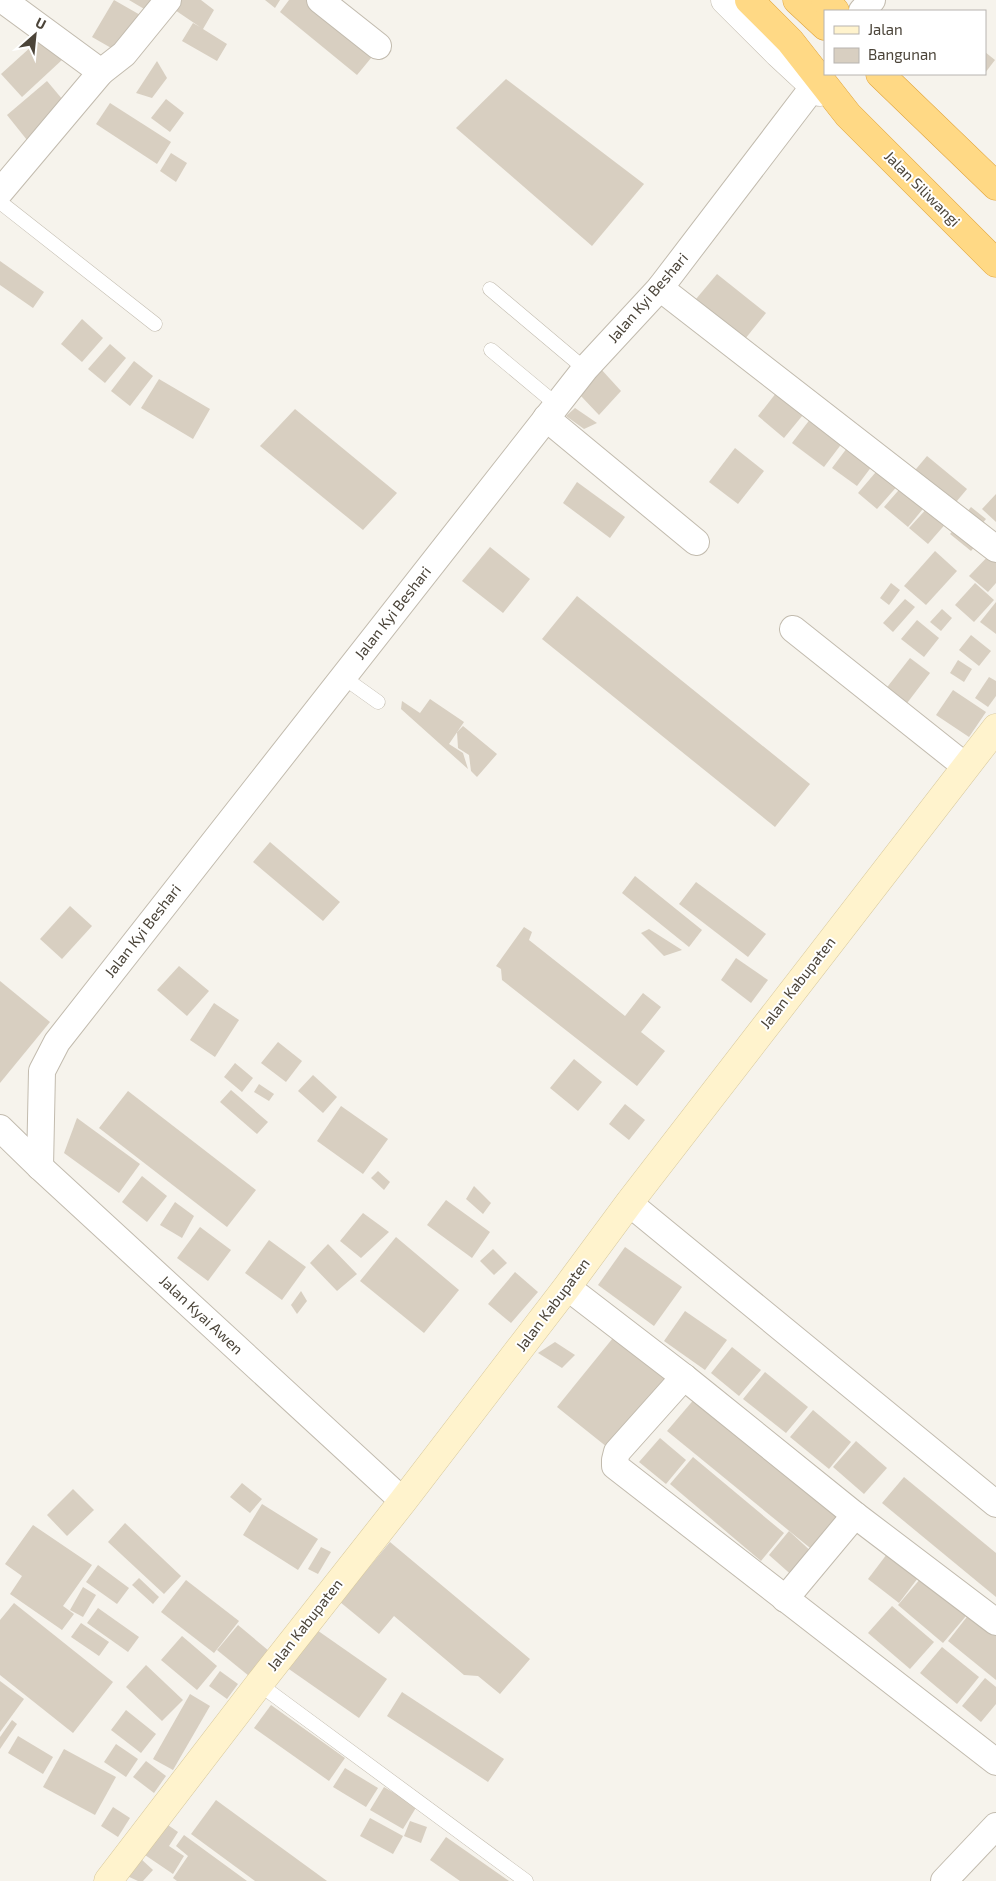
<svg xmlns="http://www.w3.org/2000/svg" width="996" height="1881" font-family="'Exo 2',sans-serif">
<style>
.building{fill:#d8cfc1}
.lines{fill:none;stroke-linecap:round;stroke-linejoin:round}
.service-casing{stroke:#c2bbae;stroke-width:15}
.minor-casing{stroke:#c2bbae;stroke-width:28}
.tertiary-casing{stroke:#c2bbae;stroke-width:29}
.secondary-casing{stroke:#d6c79b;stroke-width:29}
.trunk-casing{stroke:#e0a43c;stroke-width:29}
.service{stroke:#fff;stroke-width:14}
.minor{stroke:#fff;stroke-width:26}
.tertiary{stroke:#fff;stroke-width:28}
.secondary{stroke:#fff3cd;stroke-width:28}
.trunk{stroke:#ffd985;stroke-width:28}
.labels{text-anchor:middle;stroke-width:4;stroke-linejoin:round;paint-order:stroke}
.street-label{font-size:15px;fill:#4b4439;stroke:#fff}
</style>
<rect width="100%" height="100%" fill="#f6f3ec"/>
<g class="building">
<polygon points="114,0 142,16 120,53 92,37"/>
<polygon points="129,0 159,0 151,13"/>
<polygon points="178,0 201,0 214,10 203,29 227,44 217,61 182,41 193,23 200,27 172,8"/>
<polygon points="265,0 280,0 275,8"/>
<polygon points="289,0 309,0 376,52 357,75 280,12"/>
<polygon points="43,36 63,59 22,97 1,74"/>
<polygon points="985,52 995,60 985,73"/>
<polygon points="157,61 167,78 152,98 136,93"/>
<polygon points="506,79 644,184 592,246 456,128"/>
<polygon points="47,81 68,106 27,140 7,115"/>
<polygon points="166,99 184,113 170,132 151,118"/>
<polygon points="110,103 171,142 157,164 96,124"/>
<polygon points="171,153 187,163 176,182 160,171"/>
<polygon points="0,261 44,292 33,308 0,285"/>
<polygon points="717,274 766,313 745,339 696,299"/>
<polygon points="82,319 103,338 82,362 61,344"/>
<polygon points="110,344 126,358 105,383 88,369"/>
<polygon points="134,361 153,376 130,406 111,391"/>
<polygon points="600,368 621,391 599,415 580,395"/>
<polygon points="159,379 210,409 193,439 141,408"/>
<polygon points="780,388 807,410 784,438 758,416"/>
<polygon points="575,408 597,423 584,429 566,416"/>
<polygon points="295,409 397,493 363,530 260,446"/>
<polygon points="814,414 846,438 824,467 792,443"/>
<polygon points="850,444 875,462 857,486 832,468"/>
<polygon points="735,448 764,471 738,504 709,482"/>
<polygon points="927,456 967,489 951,508 911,475"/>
<polygon points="881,466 900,483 877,509 858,493"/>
<polygon points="577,482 625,517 610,538 563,503"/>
<polygon points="904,484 927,504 908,527 884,507"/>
<polygon points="996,494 996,522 982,509"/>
<polygon points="930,505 948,521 928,544 909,528"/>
<polygon points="971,507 986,519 982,524 967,512"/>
<polygon points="957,526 978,543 971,551 950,534"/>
<polygon points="490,547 530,579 503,613 462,581"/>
<polygon points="994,550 996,552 996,583 988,592 969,576"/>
<polygon points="935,551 957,571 926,605 904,586"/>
<polygon points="891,583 900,590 889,605 880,598"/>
<polygon points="975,583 994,600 974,622 955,605"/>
<polygon points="577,596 810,784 775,827 542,639"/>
<polygon points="905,599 915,607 893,632 883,623"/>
<polygon points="996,602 996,634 980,622"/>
<polygon points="942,609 952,618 941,631 930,622"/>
<polygon points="917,620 939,638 924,657 901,639"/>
<polygon points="971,635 991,651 979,666 959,650"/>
<polygon points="910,658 930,673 901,711 881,695"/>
<polygon points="958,660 972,669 964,682 950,673"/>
<polygon points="989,677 996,681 996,696 988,707 975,698"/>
<polygon points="953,690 986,712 969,737 936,715"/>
<polygon points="430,699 464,722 449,744 463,753 468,769 401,709 402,701 420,713"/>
<polygon points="463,726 497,754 477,777 471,771 469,755 458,748 457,732"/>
<polygon points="270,842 340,902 323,921 253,862"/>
<polygon points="635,876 702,930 689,947 622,893"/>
<polygon points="696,882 766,934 748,957 679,904"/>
<polygon points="70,906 92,926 62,959 40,939"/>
<polygon points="524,927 532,932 529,940 625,1016 643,993 661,1007 641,1032 665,1051 637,1086 502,980 501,969 496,966"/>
<polygon points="649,929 682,950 664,956 641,933"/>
<polygon points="736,958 768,980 751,1003 721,980"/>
<polygon points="179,966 209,991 187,1016 157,990"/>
<polygon points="0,981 50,1022 0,1083"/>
<polygon points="214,1003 239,1020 215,1057 190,1040"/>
<polygon points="278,1042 302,1061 286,1082 261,1063"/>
<polygon points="574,1059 602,1082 578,1111 550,1088"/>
<polygon points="235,1063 253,1078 242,1092 224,1077"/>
<polygon points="313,1075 337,1097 323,1113 298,1091"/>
<polygon points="259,1084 274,1094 269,1101 254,1092"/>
<polygon points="231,1090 268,1122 257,1134 220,1102"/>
<polygon points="128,1091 256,1190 227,1227 99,1128"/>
<polygon points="625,1104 645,1120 629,1140 609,1124"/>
<polygon points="341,1106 388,1139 363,1174 317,1141"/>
<polygon points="77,1118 140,1164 119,1193 64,1153"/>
<polygon points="378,1171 390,1182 384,1190 371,1178"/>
<polygon points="142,1176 167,1196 147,1222 122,1202"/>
<polygon points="474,1186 491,1203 483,1214 466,1199"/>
<polygon points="446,1200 490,1232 472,1258 427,1225"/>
<polygon points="175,1202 194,1216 182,1238 160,1225"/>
<polygon points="363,1213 389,1232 361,1258 340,1241"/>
<polygon points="200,1227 231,1250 208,1281 177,1258"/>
<polygon points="396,1237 459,1290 424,1333 360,1281"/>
<polygon points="269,1240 306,1267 282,1300 245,1273"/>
<polygon points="328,1244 357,1274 337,1291 310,1263"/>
<polygon points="625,1247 682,1287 654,1326 598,1285"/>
<polygon points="493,1249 507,1263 494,1275 480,1261"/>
<polygon points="515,1272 538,1292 511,1323 488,1304"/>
<polygon points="301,1291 307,1301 297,1314 291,1305"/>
<polygon points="685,1311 727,1340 705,1370 664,1341"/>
<polygon points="617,1333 671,1377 612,1451 557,1407"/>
<polygon points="555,1342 575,1355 562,1368 538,1353"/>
<polygon points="732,1347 761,1370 739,1396 711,1373"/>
<polygon points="765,1372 808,1407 786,1433 743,1399"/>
<polygon points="696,1397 843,1517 815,1552 667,1431"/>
<polygon points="813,1410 851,1442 829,1469 790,1437"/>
<polygon points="660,1438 686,1460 666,1484 639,1462"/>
<polygon points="856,1441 887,1468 864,1494 833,1467"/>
<polygon points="693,1457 784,1533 761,1561 670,1484"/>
<polygon points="904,1477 996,1553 996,1597 882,1503"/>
<polygon points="242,1483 262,1499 250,1513 230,1497"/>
<polygon points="73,1489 94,1510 67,1536 47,1515"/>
<polygon points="262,1504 318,1539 298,1570 243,1535"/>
<polygon points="125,1523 181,1576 164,1594 108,1542"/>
<polygon points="33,1525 92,1565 63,1606 74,1614 62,1630 10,1594 22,1576 5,1564"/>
<polygon points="789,1531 815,1555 795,1578 769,1555"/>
<polygon points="390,1542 530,1659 500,1694 478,1676 464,1675 394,1616 379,1634 340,1602"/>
<polygon points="321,1547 331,1552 318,1574 308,1569"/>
<polygon points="890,1550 921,1574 899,1603 868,1579"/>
<polygon points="98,1565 129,1588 117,1604 86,1582"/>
<polygon points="139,1578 159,1597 153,1604 132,1585"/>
<polygon points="921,1578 966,1616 943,1643 898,1605"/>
<polygon points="186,1580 239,1621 214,1653 161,1612"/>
<polygon points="83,1587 96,1595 83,1617 70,1610"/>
<polygon points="14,1603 113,1682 73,1733 0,1675 0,1620"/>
<polygon points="892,1606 934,1642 910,1669 868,1633"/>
<polygon points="98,1608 139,1637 128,1652 87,1623"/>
<polygon points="970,1613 996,1633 996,1680 948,1641"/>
<polygon points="81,1623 109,1642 99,1656 71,1637"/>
<polygon points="238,1625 269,1651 249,1676 217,1650"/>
<polygon points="314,1628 387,1679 359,1718 286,1667"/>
<polygon points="182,1636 217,1666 197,1690 161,1660"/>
<polygon points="942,1647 979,1677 957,1704 920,1673"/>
<polygon points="146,1665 183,1700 162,1721 126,1687"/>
<polygon points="220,1671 238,1684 227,1699 209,1686"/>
<polygon points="985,1678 996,1687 996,1704 981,1722 962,1706"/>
<polygon points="0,1681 24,1699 0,1732"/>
<polygon points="402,1692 504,1759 488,1782 387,1716"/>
<polygon points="190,1694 210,1706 173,1770 153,1759"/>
<polygon points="271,1705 345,1758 329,1781 254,1728"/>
<polygon points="126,1710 156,1734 141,1753 111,1730"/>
<polygon points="12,1720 17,1724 0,1749 0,1737"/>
<polygon points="18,1736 53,1757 43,1774 8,1753"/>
<polygon points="116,1744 138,1759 126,1777 104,1762"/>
<polygon points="64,1749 116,1777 95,1815 43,1787"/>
<polygon points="146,1761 166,1776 154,1793 133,1777"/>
<polygon points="345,1768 378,1788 366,1807 333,1787"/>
<polygon points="384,1787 417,1806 403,1829 370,1810"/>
<polygon points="216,1800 327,1881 255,1881 191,1834"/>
<polygon points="113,1807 130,1818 118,1837 101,1826"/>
<polygon points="370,1818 403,1836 393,1854 360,1836"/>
<polygon points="410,1821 427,1827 421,1843 404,1836"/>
<polygon points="165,1823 178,1832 169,1846 184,1856 173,1874 145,1855"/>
<polygon points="184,1835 247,1881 177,1881 173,1878 188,1856 176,1846"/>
<polygon points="446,1837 509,1881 460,1881 430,1860"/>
<polygon points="140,1858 153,1870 143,1881 138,1881 125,1875"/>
</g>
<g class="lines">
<defs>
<g id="service">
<polyline points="0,202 155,324"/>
<polyline points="490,289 585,369"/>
<polyline points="491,350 557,405"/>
<polyline points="343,677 378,702"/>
<polyline points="259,1684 526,1881"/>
</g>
<g id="minor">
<polyline points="3,0 101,72"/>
<polyline points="320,0 378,46"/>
<polyline points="862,11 872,0"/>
<polyline points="0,192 101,72 124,54 168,0"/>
<polyline points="660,288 996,549"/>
<polyline points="546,418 696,542"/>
<polyline points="793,629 965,766"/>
<polyline points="0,1128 40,1167 403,1501"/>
<polyline points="40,1167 42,1071 57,1042 585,369 660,288 814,86"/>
<polyline points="629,1203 996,1504"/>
<polyline points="567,1287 684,1377 855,1515 996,1622"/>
<polyline points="684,1377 617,1452 615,1460 615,1466 996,1762"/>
<polyline points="785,1599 855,1515"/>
<polyline points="944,1881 996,1826"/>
</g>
<polyline id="tertiary" points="725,0 778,53 820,92"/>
<polyline id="secondary" points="108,1881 259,1684 403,1501 567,1287 629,1203 996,728"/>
<g id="trunk">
<polyline points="749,0 790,41 848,115 996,263"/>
<polyline points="797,0 825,26"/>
<polyline points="825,0 835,11"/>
<polyline points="880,74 996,186"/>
</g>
</defs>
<use href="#service" class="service-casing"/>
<use href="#minor" class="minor-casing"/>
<use href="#tertiary" class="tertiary-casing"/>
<use href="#secondary" class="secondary-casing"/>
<use href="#trunk" class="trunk-casing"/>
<use href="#service" class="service"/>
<use href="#minor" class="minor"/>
<use href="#tertiary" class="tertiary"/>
<use href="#secondary" class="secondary"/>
<use href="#trunk" class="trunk"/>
</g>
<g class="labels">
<g class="street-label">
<text transform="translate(922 189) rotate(45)" y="5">Jalan Siliwangi</text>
<text transform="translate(648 298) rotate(-49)" y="5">Jalan Kyi Beshari</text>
<text transform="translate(393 613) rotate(-52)" y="5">Jalan Kyi Beshari</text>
<text transform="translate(143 931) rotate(-52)" y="5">Jalan Kyi Beshari</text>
<text transform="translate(798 983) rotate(-52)" y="5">Jalan Kabupaten</text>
<text transform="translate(553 1305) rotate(-53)" y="5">Jalan Kabupaten</text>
<text transform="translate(201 1315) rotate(43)" y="5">Jalan Kyai Awen</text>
<text transform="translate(305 1625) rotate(-52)" y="5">Jalan Kabupaten</text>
</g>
</g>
<rect x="824" y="10" width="162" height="65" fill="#ffffff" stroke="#b7b4b0"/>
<rect x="834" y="26" width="25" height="8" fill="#fff3cd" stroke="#b7b4b0"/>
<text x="868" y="35" font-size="15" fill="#4b4439">Jalan</text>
<rect x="834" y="48" width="25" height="15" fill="#d8cfc1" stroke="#b7b4b0"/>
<text x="868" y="60" font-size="15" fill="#4b4439">Bangunan</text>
<g transform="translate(35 35) rotate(27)" stroke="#ffffff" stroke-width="4" paint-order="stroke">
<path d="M0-4L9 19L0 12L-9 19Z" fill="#4b4439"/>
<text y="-8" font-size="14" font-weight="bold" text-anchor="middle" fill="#4b4439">U</text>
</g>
</svg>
